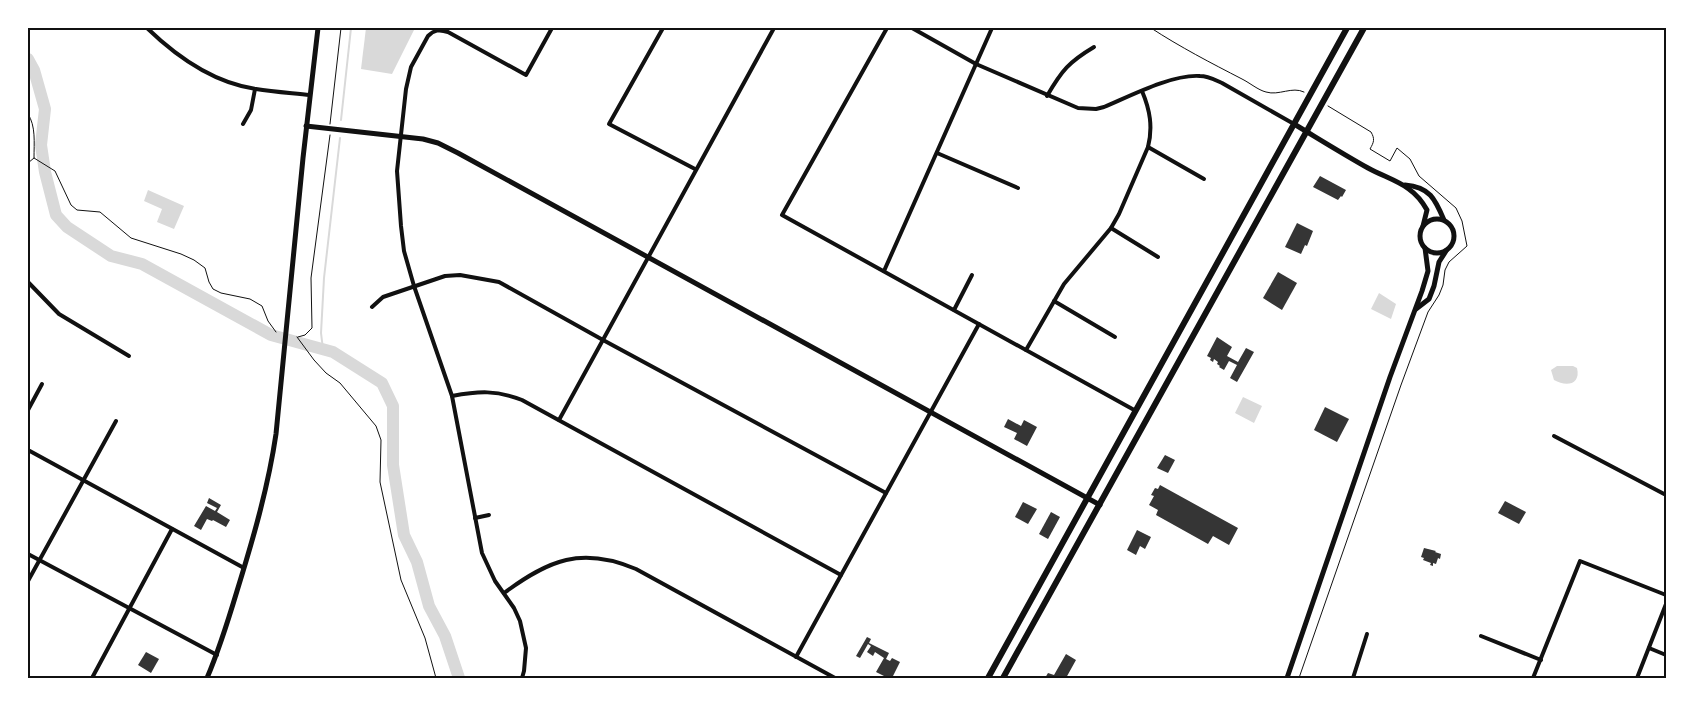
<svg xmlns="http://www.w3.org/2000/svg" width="1694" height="706" font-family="'Sofia Sans Condensed',sans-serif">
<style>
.water{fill:#d9d9d9}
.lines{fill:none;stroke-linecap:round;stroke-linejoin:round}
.stream{stroke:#d9d9d9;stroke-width:2}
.river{stroke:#d9d9d9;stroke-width:12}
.building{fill:#353535}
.path{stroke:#111;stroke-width:1}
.minor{stroke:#111;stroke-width:4}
.tertiary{stroke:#111;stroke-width:5}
.primary{stroke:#111;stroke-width:6}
.neatline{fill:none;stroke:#111;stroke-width:2}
</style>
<rect width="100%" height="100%" fill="#fff"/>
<g class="water">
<polygon points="366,28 415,28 392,74 361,69"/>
<polygon points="148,190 184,206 174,229 157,222 162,209 144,201"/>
<polygon points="1379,293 1396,304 1391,319 1371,309"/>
<path d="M1557 366H1573L1577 368C1581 385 1566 387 1554 380L1551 370Z"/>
<polygon points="1243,397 1262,406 1254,423 1235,413"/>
</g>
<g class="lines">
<g class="stream">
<polyline points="341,120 351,28"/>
<polyline points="323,349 321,333 324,278 340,138"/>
</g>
<polyline class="river" points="28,59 34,70 45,109 41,145 45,172 56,215 67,227 111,256 142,264 271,335 333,352 382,383 393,406 393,465 404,535 417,562 429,606 445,636 459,678"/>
</g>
<g class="building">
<polygon points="1320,176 1346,190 1342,197 1341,196 1338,200 1313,187"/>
<polygon points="1297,223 1313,231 1307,246 1305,245 1301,254 1285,247"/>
<polygon points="1278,272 1297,283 1282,310 1263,298"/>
<polygon points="1217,337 1232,347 1227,356 1238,362 1246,348 1254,352 1237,382 1230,378 1237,365 1229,361 1224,370 1219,367 1220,366 1217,364 1218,362 1214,359 1213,362 1210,360 1211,358 1207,356"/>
<polygon points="1325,407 1349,419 1337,442 1314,430"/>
<polygon points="1008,419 1021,426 1024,420 1037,427 1027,446 1014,439 1017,433 1004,427"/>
<polygon points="1165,455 1175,460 1168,473 1157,468"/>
<polygon points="1160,485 1238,528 1229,545 1213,536 1208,544 1156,515 1158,510 1149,505 1154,496 1151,495 1155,488 1158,489"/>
<polygon points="209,498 221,505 217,512 230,520 226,527 213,520 212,521 207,519 201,530 194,526 206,506 215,511 217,508 207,503"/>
<polygon points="1505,501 1526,512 1519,524 1498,513"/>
<polygon points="1023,502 1037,509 1028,524 1015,517"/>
<polygon points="1051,512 1060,517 1048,539 1039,534"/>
<polygon points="1137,530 1151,537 1145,549 1140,546 1136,555 1127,550"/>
<polygon points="1424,548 1436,551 1435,552 1441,554 1440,559 1438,558 1436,564 1433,563 1433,566 1430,565 1431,563 1423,560 1424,558 1421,557"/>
<polygon points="867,637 871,639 869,643 889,653 886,659 890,661 892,658 900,662 892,678 888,678 876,672 884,658 875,652 873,656 867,652 871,646 868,644 860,658 856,656"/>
<polygon points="146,652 159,659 151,673 138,665"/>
<polygon points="1066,654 1076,660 1066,678 1045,678 1048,673 1054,675"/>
</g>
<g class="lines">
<g class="path">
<path d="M1151 28C1180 47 1211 63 1242 79 1250 83 1258 90 1266 92 1279 96 1292 86 1304 92"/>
<path d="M28 114C36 126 34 143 34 158L55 171 71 205 77 210 100 212 131 238 181 254 194 260 205 268 209 282 213 289 221 293 250 299 262 306 268 321 276 332"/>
<polyline points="330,124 341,28"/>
<polyline points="28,163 34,158"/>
<polyline points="297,337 314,360 326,373 340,383 376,426 381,440 380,482 401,580 425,638 436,678"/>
<polyline points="298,337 305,335 312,328 311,278 330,135"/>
<path d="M1299 678 1401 385 1428 312 1439 295 1443 285 1445 270 1449 262 1467 246 1462 221 1456 208 1419 176 1410 159 1397 148 1390 161 1370 149C1374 142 1375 139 1371 132L1328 106"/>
</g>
<g class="minor">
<path d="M147 28C177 57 214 83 256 89 274 92 292 93 310 95"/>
<polyline points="663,28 609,124 695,169"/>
<polyline points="887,28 782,215 1136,411"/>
<path d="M912 28 976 64 1078 108 1096 109 1104 107C1130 96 1172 74 1200 76 1208 76 1215 80 1222 83L1294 124"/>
<path d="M1047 96C1062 70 1069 62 1094 47"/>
<polyline points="243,124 251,110 255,89"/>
<polyline points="1148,147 1204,179"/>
<polyline points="937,153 1018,188"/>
<polyline points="1111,228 1158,257"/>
<polyline points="884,271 992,28"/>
<polyline points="28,282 59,314 129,356"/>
<polyline points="1054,301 1115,337"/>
<polyline points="372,307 383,297 445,276 460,275 499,282 603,340 886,493"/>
<polyline points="954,310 972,275"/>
<path d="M1026 350 1064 284 1111 228 1119 214 1148 147C1153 127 1150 110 1142 91"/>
<path d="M452 396C479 391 496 390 522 400L841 575"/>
<polyline points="28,410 42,384"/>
<polyline points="559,420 774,28"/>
<polyline points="1554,436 1666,495"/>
<polyline points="28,450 244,568"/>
<polyline points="475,518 489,515"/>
<polyline points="28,554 217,655"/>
<polyline points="28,581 116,421"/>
<path d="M504 593C549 560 581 546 636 569L835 678"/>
<polyline points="1481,636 1541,660"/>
<polyline points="1649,648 1666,655"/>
<polyline points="796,657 979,324"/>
<polyline points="92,678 172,529"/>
<path d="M522 678 524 671 526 648 520 621 514 608 495 581 482 553 452 396 414 286 404 251 401 226 397 171 406 89 411 67 428 36C434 30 439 29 448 32L526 75 552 28"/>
<polyline points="1353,678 1367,634"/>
<polyline points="1533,678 1580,561 1666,595"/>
<polyline points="1637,678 1666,604"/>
</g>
<g class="tertiary">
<path d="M1294 124C1319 139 1343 154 1368 168 1392 181 1413 184 1427 210L1423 226"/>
<polyline points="306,126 423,139 438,143 458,153 1100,505"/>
<path d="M1405 185C1430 187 1435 199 1444 220"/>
<circle cx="1437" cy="236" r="17"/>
<polyline points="1416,309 1429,299 1434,286 1439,262 1446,251"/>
<path d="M207 678C219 650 228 621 237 591 253 539 268 488 276 434L303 158 318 28"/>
<polyline points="1287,678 1390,377 1422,291 1428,271 1425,248"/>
</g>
<g class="primary">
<polyline points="988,678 1347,28"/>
<polyline points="1003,678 1364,28"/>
</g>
</g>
<rect width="1694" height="706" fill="none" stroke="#ffffff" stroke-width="58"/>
<rect x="29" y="29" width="1636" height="648" class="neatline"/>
</svg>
